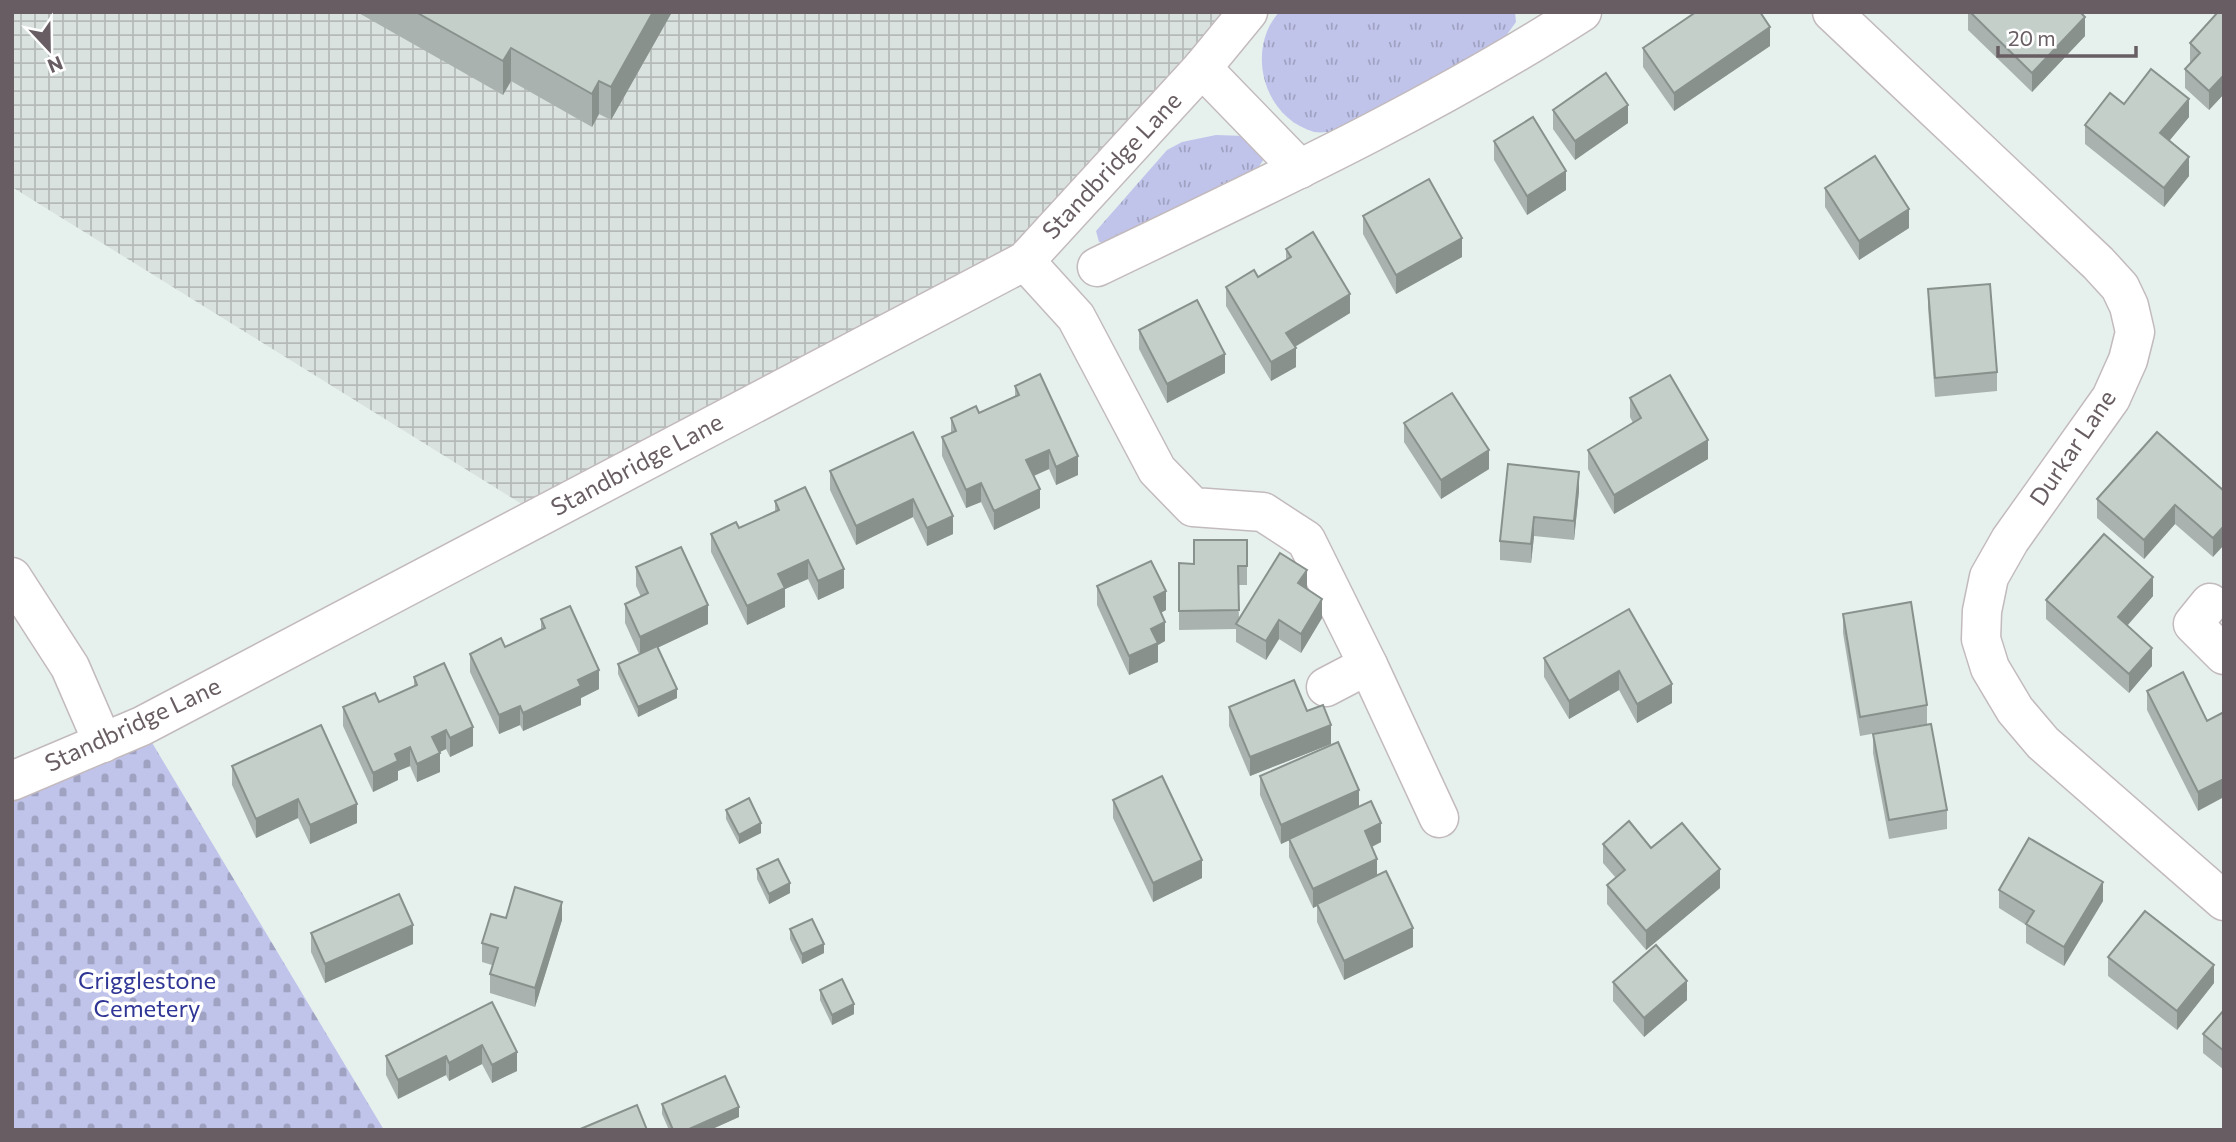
<svg xmlns="http://www.w3.org/2000/svg" width="2236" height="1142" font-family="Commissioner,sans-serif">
<style>
.industrial{fill:url(#industrial-grid)}
.grass{fill:url(#grass-tufts)}
.cemetery{fill:url(#cemetery-stones)}
.lines{fill:none;stroke-linecap:round;stroke-linejoin:round}
.minor-casing{stroke:#c3babe;stroke-width:41}
.tertiary-casing{stroke:#c3babe;stroke-width:41}
.minor{stroke:#fff;stroke-width:38}
.tertiary{stroke:#fff;stroke-width:38}
.wall{fill:#a9b2ae}
.shaded-wall{fill:#89918d}
.building{fill:#c4cfca;stroke:#89918d;stroke-width:2}
.labels{text-anchor:middle;stroke-width:7;stroke-linejoin:round;paint-order:stroke}
.street-label{font-size:24px;fill:#685d63;stroke:#fff}
.park-label{font-size:24px;fill:#2f3594;stroke:#fff}
</style>
<defs>
<pattern id="industrial-grid" width="8" height="8" patternUnits="userSpaceOnUse" patternTransform="scale(1.75)"><rect width="8" height="8" fill="#dae2df"/><path d="M0 4h8M4 0v8" fill="none" stroke="#b5bab8"/></pattern>
<pattern id="grass-tufts" width="24" height="20" patternUnits="userSpaceOnUse" patternTransform="scale(1.75)"><rect width="24" height="20" fill="#c0c4eb"/><path d="M3 7l-1-3M5 7V3M7 7l1-3M15 17l-1-3M17 17v-4M19 17l1-3" fill="none" stroke="#a0a2c2"/></pattern>
<pattern id="cemetery-stones" width="16" height="16" patternUnits="userSpaceOnUse" patternTransform="scale(1.75)"><rect width="16" height="16" fill="#c0c4eb"/><path d="M2 7V4a2 2 0 0 1 4 0v3zM10 15v-3a2 2 0 0 1 4 0v3z" fill="#a0a2c2"/></pattern>
</defs>
<rect width="100%" height="100%" fill="#e6f1ed"/>
<polygon class="industrial" points="12,12 1248,12 1025,261 541,516 12,187"/>
<g class="grass">
<path d="M1279 12H1515L1516 22 1503 40 1335 131C1329 132 1320 133 1314 132 1264 118 1245 51 1279 12Z"/>
<polygon points="1216,135 1246,136 1266,156 1256,171 1108,242 1099,242 1096,231 1167,150 1182,142"/>
</g>
<polygon class="cemetery" points="142,726 384,1130 12,1130 12,781"/>
<g class="lines">
<defs>
<g id="minor">
<polyline points="1202,68 1300,169"/>
<polyline points="1025,261 1076,317 1157,470 1193,507 1263,512 1306,540 1368,665 1439,818"/>
<path d="M1097 267C1261 188 1428 111 1582 12"/>
<polyline points="12,577 70,667 103,743"/>
<polyline points="2210,603 2193,624 2224,655"/>
<polyline points="1326,687 1368,665"/>
</g>
<g id="tertiary">
<polyline points="1832,12 2098,263 2120,287 2129,306 2135,332 2128,360 2111,398 2010,540 1989,577 1982,611 1981,639 1990,668 2015,710 2043,743 2224,901"/>
<polyline points="12,781 142,726 1025,261 1202,68 1248,12"/>
</g>
</defs>
<use href="#minor" class="minor-casing"/>
<use href="#tertiary" class="tertiary-casing"/>
<use href="#minor" class="minor"/>
<use href="#tertiary" class="tertiary"/>
</g>
<g class="wall">
<polygon points="357,12 672,12 611,120 599,114 592,127 511,81 503,95"/>
<polygon points="1968,12 2080,12 2085,36 2032,92 1968,30"/>
<polygon points="2224,12 2224,94 2209,110 2185,88 2185,69 2191,63 2190,62 2190,43"/>
<polygon points="1770,46 1674,111 1643,67 1643,48"/>
<polygon points="2124,104 2189,117 2169,141 2189,176 2164,207 2085,144 2085,125"/>
<polygon points="1553,110 1628,123 1575,160 1553,129"/>
<polygon points="1494,141 1566,190 1527,215 1494,160"/>
<polygon points="1825,188 1909,228 1859,260 1825,207"/>
<polygon points="1363,216 1462,257 1396,294 1363,234"/>
<polygon points="1286,249 1350,313 1295,347 1296,367 1271,381 1226,306 1226,287 1258,277 1286,260"/>
<polygon points="1928,289 1997,372 1997,391 1935,397 1928,308"/>
<polygon points="1139,330 1225,373 1167,403 1139,349"/>
<polygon points="1015,386 1078,475 1056,485 1049,469 1034,476 1040,508 994,530 981,502 966,508 942,456 942,437 951,433 951,418 979,413 1015,396"/>
<polygon points="1630,398 1708,459 1614,514 1588,469 1588,450 1633,423 1630,417"/>
<polygon points="1404,423 1489,469 1441,499 1404,442"/>
<polygon points="913,432 953,534 927,546 913,517 856,545 830,490 830,471"/>
<polygon points="1508,464 1579,491 1574,540 1534,536 1531,563 1500,560 1500,541"/>
<polygon points="2224,491 2213,557 2175,524 2144,559 2097,518 2097,499"/>
<polygon points="775,501 844,588 818,600 808,579 785,589 785,607 747,625 711,552 711,534 739,528 775,511"/>
<polygon points="1247,540 1247,585 1238,585 1239,620 1307,589 1322,618 1301,653 1279,639 1266,660 1236,642 1236,629 1179,630 1179,563 1194,564"/>
<polygon points="636,567 708,624 657,648 677,698 638,717 618,674 618,664 639,654 625,623 625,604 641,597 636,586"/>
<polygon points="1097,586 1166,610 1161,613 1165,641 1158,645 1158,662 1129,675 1097,605"/>
<polygon points="2153,596 2127,626 2152,666 2129,693 2046,619 2046,600"/>
<polygon points="1629,609 1672,703 1637,723 1619,690 1569,719 1544,677 1544,658"/>
<polygon points="1843,614 1927,705 1927,724 1860,736 1843,633"/>
<polygon points="541,619 599,689 581,698 581,705 523,731 520,725 499,734 470,672 470,654 505,647 541,630"/>
<polygon points="414,677 473,746 450,757 446,749 439,752 440,772 417,782 410,766 398,771 398,780 373,792 343,726 343,707 379,702 414,686"/>
<polygon points="2147,691 2207,721 2198,811 2147,710"/>
<polygon points="1229,707 1331,744 1250,776 1229,726"/>
<polygon points="1873,734 1947,810 1947,829 1889,839 1873,753"/>
<polygon points="232,766 357,823 310,844 298,818 256,838 232,785"/>
<polygon points="1260,776 1359,806 1381,842 1372,847 1377,875 1413,947 1344,980 1317,922 1317,906 1313,908 1289,857 1289,840 1281,844 1260,795"/>
<polygon points="1113,800 1202,878 1153,902 1113,818"/>
<polygon points="726,810 761,833 739,844 726,819"/>
<polygon points="1603,844 1651,848 1720,888 1646,950 1607,904 1607,885 1616,878 1603,863"/>
<polygon points="757,869 790,893 769,904 757,879"/>
<polygon points="1999,890 2103,901 2064,966 2026,943 2026,925 1999,908"/>
<polygon points="506,918 562,920 535,1007 490,993 490,974 492,965 482,962 482,943"/>
<polygon points="790,929 824,953 802,964 790,939"/>
<polygon points="311,933 413,944 325,983 311,952"/>
<polygon points="2108,957 2214,983 2177,1030 2108,976"/>
<polygon points="1613,982 1687,1000 1644,1037 1613,1001"/>
<polygon points="820,990 854,1014 832,1025 820,1000"/>
<polygon points="492,1002 517,1071 492,1083 482,1064 449,1081 446,1075 398,1099 386,1075 386,1056"/>
<polygon points="2224,1010 2224,1070 2203,1053 2203,1034"/>
<polygon points="662,1104 739,1117 710,1130 669,1130 662,1114"/>
</g>
<g class="shaded-wall">
<polygon points="653,12 672,12 611,120 611,87"/>
<polygon points="2085,17 2085,36 2032,92 2032,73"/>
<polygon points="1770,27 1770,46 1674,111 1674,93"/>
<polygon points="511,48 511,81 503,95 503,61"/>
<polygon points="2224,75 2224,94 2209,110 2209,91"/>
<polygon points="599,81 599,114 592,127 592,94"/>
<polygon points="2189,99 2189,117 2160,152 2160,133"/>
<polygon points="1628,105 1628,123 1575,160 1575,141"/>
<polygon points="2189,157 2189,176 2164,207 2164,188"/>
<polygon points="1566,171 1566,190 1527,215 1527,196"/>
<polygon points="1909,209 1909,228 1859,260 1859,241"/>
<polygon points="1462,238 1462,257 1396,294 1396,275"/>
<polygon points="1350,294 1350,313 1286,352 1286,333"/>
<polygon points="1296,348 1296,367 1271,381 1271,362"/>
<polygon points="1225,354 1225,373 1167,403 1167,384"/>
<polygon points="1708,440 1708,459 1614,514 1614,495"/>
<polygon points="1049,450 1049,469 1026,479 1026,460"/>
<polygon points="1489,450 1489,469 1441,499 1441,480"/>
<polygon points="1078,456 1078,475 1056,485 1056,467"/>
<polygon points="1579,472 1579,491 1574,540 1574,521"/>
<polygon points="981,483 981,502 966,508 966,490"/>
<polygon points="1040,489 1040,508 994,530 994,511"/>
<polygon points="913,499 913,517 856,545 856,526"/>
<polygon points="2175,505 2175,524 2144,559 2144,540"/>
<polygon points="953,516 953,534 927,546 927,528"/>
<polygon points="1534,517 1534,536 1531,563 1531,544"/>
<polygon points="2224,526 2224,545 2213,557 2213,538"/>
<polygon points="808,560 808,579 785,589 785,607 747,625 747,606 778,574"/>
<polygon points="844,569 844,588 818,600 818,581"/>
<polygon points="1307,570 1307,589 1298,583"/>
<polygon points="2153,577 2153,596 2118,636 2118,617"/>
<polygon points="1166,591 1166,610 1154,616 1154,597"/>
<polygon points="1322,599 1322,618 1301,653 1301,634"/>
<polygon points="708,605 708,624 640,656 640,637"/>
<polygon points="1279,620 1279,639 1266,660 1266,641"/>
<polygon points="1165,622 1165,641 1158,645 1158,662 1129,675 1129,656 1151,629"/>
<polygon points="2152,648 2152,666 2129,693 2129,674"/>
<polygon points="599,670 599,689 581,698 581,705 523,731 523,713 578,680"/>
<polygon points="1619,671 1619,690 1569,719 1569,701"/>
<polygon points="1672,684 1672,703 1637,723 1637,704"/>
<polygon points="677,689 677,698 638,717 638,707"/>
<polygon points="520,706 520,725 499,734 499,715"/>
<polygon points="1331,725 1331,744 1250,776 1250,757"/>
<polygon points="473,727 473,746 450,757 450,738"/>
<polygon points="446,730 446,749 432,756 432,737"/>
<polygon points="410,747 410,766 398,771 398,780 373,792 373,773 395,754"/>
<polygon points="440,753 440,772 417,782 417,764"/>
<polygon points="2224,779 2224,797 2198,811 2198,792"/>
<polygon points="1359,790 1359,809 1281,844 1281,825"/>
<polygon points="298,799 298,818 256,838 256,819"/>
<polygon points="357,804 357,823 310,844 310,825"/>
<polygon points="761,823 761,833 739,844 739,835"/>
<polygon points="1381,823 1381,842 1365,850 1365,831"/>
<polygon points="1377,859 1377,878 1313,908 1313,889"/>
<polygon points="1202,860 1202,878 1153,902 1153,883"/>
<polygon points="1720,869 1720,888 1646,950 1646,931"/>
<polygon points="2103,882 2103,901 2064,966 2064,947"/>
<polygon points="790,883 790,893 769,904 769,894"/>
<polygon points="562,902 562,920 535,1007 535,988"/>
<polygon points="413,925 413,944 325,983 325,964"/>
<polygon points="1413,928 1413,947 1344,980 1344,961"/>
<polygon points="824,944 824,953 802,964 802,954"/>
<polygon points="2214,965 2214,983 2177,1030 2177,1011"/>
<polygon points="1687,981 1687,1000 1644,1037 1644,1018"/>
<polygon points="854,1004 854,1014 832,1025 832,1015"/>
<polygon points="482,1045 482,1064 449,1081 449,1063"/>
<polygon points="517,1052 517,1071 492,1083 492,1065"/>
<polygon points="446,1056 446,1075 398,1099 398,1080"/>
<polygon points="739,1107 739,1117 710,1130 687,1130"/>
</g>
<g class="building">
<polygon points="416,12 653,12 611,87 599,81 592,94 511,48 503,61"/>
<polygon points="1696,12 1760,12 1770,27 1674,93 1643,48"/>
<polygon points="1970,12 2080,12 2085,17 2032,73"/>
<polygon points="2218,12 2224,12 2224,75 2209,91 2185,69 2200,53 2190,43"/>
<polygon points="2151,69 2189,99 2160,133 2189,157 2164,188 2085,125 2110,93 2124,104"/>
<polygon points="1606,73 1628,105 1575,141 1553,110"/>
<polygon points="1533,117 1566,171 1527,196 1494,141"/>
<polygon points="1875,156 1909,209 1859,241 1825,188"/>
<polygon points="1429,179 1462,238 1396,275 1363,216"/>
<polygon points="1313,232 1350,294 1286,333 1296,348 1271,362 1226,287 1254,270 1258,277 1291,257 1286,249"/>
<polygon points="1990,284 1997,372 1935,378 1928,289"/>
<polygon points="1197,300 1225,354 1167,384 1139,330"/>
<polygon points="1040,374 1078,456 1056,467 1049,450 1026,460 1040,489 994,511 981,483 966,490 942,437 956,431 951,418 976,406 979,413 1019,395 1015,386"/>
<polygon points="1670,375 1708,440 1614,495 1588,450 1641,418 1630,398"/>
<polygon points="1452,393 1489,450 1441,480 1404,423"/>
<polygon points="913,432 953,516 927,528 913,499 856,526 830,471"/>
<polygon points="2157,432 2224,491 2224,526 2213,538 2175,505 2144,540 2097,499"/>
<polygon points="1508,464 1579,472 1574,521 1534,517 1531,544 1500,541"/>
<polygon points="805,487 844,569 818,581 808,560 778,574 785,588 747,606 711,534 736,522 739,528 779,510 775,501"/>
<polygon points="2104,534 2153,577 2118,617 2152,648 2129,674 2046,600"/>
<polygon points="1194,540 1247,540 1247,566 1238,566 1239,610 1179,611 1179,563 1194,564"/>
<polygon points="681,547 708,605 640,637 625,604 648,593 636,567"/>
<polygon points="1280,553 1307,570 1298,583 1322,599 1301,634 1279,620 1266,641 1236,624"/>
<polygon points="1151,561 1166,591 1154,597 1165,622 1151,629 1158,643 1129,656 1097,586"/>
<polygon points="1911,602 1927,705 1860,717 1843,614"/>
<polygon points="570,606 599,670 578,680 581,686 523,713 520,706 499,715 470,654 501,638 505,647 545,628 541,619"/>
<polygon points="1629,609 1672,684 1637,704 1619,671 1569,701 1544,658"/>
<polygon points="657,646 677,689 638,707 618,664"/>
<polygon points="444,663 473,727 450,738 446,730 432,737 440,753 417,764 410,747 395,754 398,761 373,773 343,707 375,693 379,702 417,685 414,677"/>
<polygon points="2183,672 2207,721 2224,712 2224,779 2198,792 2147,691"/>
<polygon points="1294,680 1307,711 1323,705 1331,725 1250,757 1229,707"/>
<polygon points="1931,724 1947,810 1889,820 1873,734"/>
<polygon points="321,725 357,804 310,825 298,799 256,819 232,766"/>
<polygon points="1338,742 1359,790 1281,825 1260,776"/>
<polygon points="1162,776 1202,860 1153,883 1113,800"/>
<polygon points="749,798 761,823 739,835 726,810"/>
<polygon points="1371,801 1381,823 1365,831 1377,859 1313,889 1289,839"/>
<polygon points="1629,821 1651,848 1682,823 1720,869 1646,931 1607,885 1625,870 1603,844"/>
<polygon points="2029,838 2103,882 2064,947 2026,924 2034,911 1999,890"/>
<polygon points="778,859 790,883 769,894 757,869"/>
<polygon points="1386,871 1413,928 1344,961 1317,904"/>
<polygon points="515,887 562,902 535,988 490,974 498,948 482,943 491,914 506,918"/>
<polygon points="399,894 413,925 325,964 311,933"/>
<polygon points="2145,911 2214,965 2177,1011 2108,957"/>
<polygon points="812,919 824,944 802,954 790,929"/>
<polygon points="1656,945 1687,981 1644,1018 1613,982"/>
<polygon points="842,979 854,1004 832,1015 820,990"/>
<polygon points="492,1002 517,1052 492,1065 482,1045 449,1063 446,1056 398,1080 386,1056"/>
<polygon points="2224,1010 2224,1051 2203,1034"/>
<polygon points="725,1076 739,1107 687,1130 673,1130 662,1104"/>
<polygon points="637,1105 647,1130 578,1130"/>
</g>
<g class="labels">
<g class="street-label">
<text transform="translate(1112 166) rotate(-47)" y="8">Standbridge Lane</text>
<text transform="translate(2073 448) rotate(-56)" y="8">Durkar Lane</text>
<text transform="translate(637 465) rotate(-28)" y="8">Standbridge Lane</text>
<text transform="translate(133 725) rotate(-25)" y="8">Standbridge Lane</text>
</g>
<g class="park-label">
<text x="147" y="989">Crigglestone<tspan x="147" dy="28">Cemetery</tspan></text>
</g>
</g>
<rect width="2236" height="1142" fill="none" stroke="#685d63" stroke-width="28"/>
<g transform="translate(49 49) rotate(158)" stroke="#ffffff" stroke-width="5" paint-order="stroke">
<path d="M0-5L12 26L0 18L-12 26Z" fill="#685d63"/>
<text y="-10" font-size="19" font-weight="bold" text-anchor="middle" fill="#685d63">N</text>
</g>
<path d="M1998 46v10h138v-10" fill="none" stroke="#685d63" stroke-width="3.5"/>
<text x="2008" y="46" font-size="21" fill="#685d63" stroke="#ffffff" stroke-width="5" paint-order="stroke">20 m</text>
</svg>
